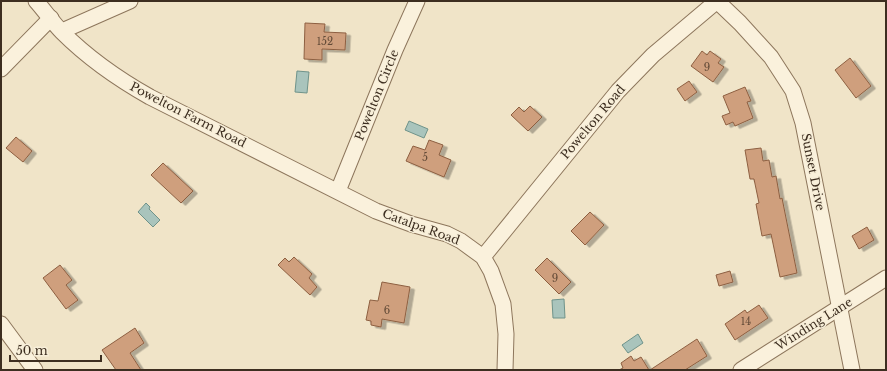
<svg xmlns="http://www.w3.org/2000/svg" width="887" height="371" font-family="'Libre Baskerville',serif">
<style>
.water{fill:#a9c4bc;stroke:#6f938a}
.building{fill:#cf9f7d;stroke:#8d5f41;filter:url(#shadow)}
.lines{fill:none;stroke-linecap:round;stroke-linejoin:round}
.minor-casing{stroke:#8d765c;stroke-width:17}
.minor{stroke:#faf1dc;stroke-width:15}
.labels{text-anchor:middle;stroke-width:3;stroke-linejoin:round;paint-order:stroke}
.number-label{font-size:10px;fill:#624a37}
.street-label{font-size:12px;fill:#3d2e20;stroke:#f7eed8}
</style>
<defs>
<filter id="shadow"><feDropShadow dx="4.5" dy="2.5" stdDeviation="0" flood-color="#0004"/></filter>
</defs>
<rect width="100%" height="100%" fill="#f0e4c8"/>
<g class="water">
<polygon points="297,71 309,72 307,93 295,92"/>
<polygon points="409,121 428,129 424,138 405,130"/>
<polygon points="146,203 150,207 149,209 160,220 153,227 138,212"/>
<polygon points="564,299 565,318 553,318 552,300"/>
<polygon points="638,334 643,343 628,353 622,345"/>
</g>
<g class="building">
<polygon points="305,23 325,24 324,32 346,33 345,50 322,49 322,60 304,59"/>
<polygon points="702,51 707,55 710,51 721,59 718,63 724,67 713,82 691,66"/>
<polygon points="850,58 871,86 856,98 835,70"/>
<polygon points="689,81 697,92 685,101 677,89"/>
<polygon points="745,87 751,101 747,102 753,118 735,126 733,122 726,125 722,116 730,113 723,96"/>
<polygon points="530,106 542,117 528,131 511,115 519,107 524,112"/>
<polygon points="16,137 32,151 23,162 6,148"/>
<polygon points="429,140 443,145 439,155 451,160 444,177 406,161 413,146 425,150"/>
<polygon points="761,148 763,161 769,160 772,177 776,176 780,199 782,198 797,273 780,277 771,234 762,236 756,204 759,203 754,179 750,179 745,150"/>
<polygon points="163,163 193,191 181,203 151,175"/>
<polygon points="590,212 604,225 585,245 571,231"/>
<polygon points="867,227 874,240 859,249 852,236"/>
<polygon points="294,257 312,274 309,278 317,287 310,295 278,265 285,258 289,262"/>
<polygon points="547,258 571,282 559,294 535,270"/>
<polygon points="60,265 72,280 66,285 78,300 66,309 43,278"/>
<polygon points="730,271 733,282 719,286 716,275"/>
<polygon points="382,282 410,287 404,323 382,319 381,327 371,325 371,321 366,320 370,300 378,301"/>
<polygon points="759,305 768,318 735,340 725,324 745,310 747,313"/>
<polygon points="135,328 144,343 130,353 141,370 116,370 102,350"/>
<polygon points="697,339 707,356 685,370 650,370"/>
<polygon points="631,356 634,361 641,357 649,370 619,370 623,368 621,363"/>
</g>
<g class="lines">
<defs>
<g id="minor">
<path d="M36 1C45 11 53 23 62 32 88 58 118 79 150 97L376 211 411 224 447 234 461 241 483 257 491 271 503 304 506 334 505 370"/>
<polyline points="717,1 740,23 771,57 793,91 803,123 852,370"/>
<polyline points="62,31 130,1"/>
<polyline points="1,69 51,18"/>
<polyline points="338,191 395,50 417,1"/>
<polyline points="483,257 618,91 653,55 717,1"/>
<polyline points="1,324 35,370"/>
<polyline points="741,370 886,278"/>
</g>
</defs>
<use href="#minor" class="minor-casing"/>
<use href="#minor" class="minor"/>
</g>
<g class="labels">
<g class="number-label">
<text x="325" y="45">152</text>
<text x="707" y="71">9</text>
<text x="425" y="161">5</text>
<text x="555" y="282">9</text>
<text x="387" y="314">6</text>
<text x="746" y="325">14</text>
</g>
<g class="street-label">
<text transform="translate(377 95) rotate(-68)" y="4">Powelton Circle</text>
<text transform="translate(188 115) rotate(27)" y="4">Powelton Farm Road</text>
<text transform="translate(593 122) rotate(-50)" y="4">Powelton Road</text>
<text transform="translate(813 172) rotate(79)" y="4">Sunset Drive</text>
<text transform="translate(421 227) rotate(20)" y="4">Catalpa Road</text>
<text transform="translate(814 324) rotate(-32)" y="4">Winding Lane</text>
</g>
</g>
<rect width="887" height="371" fill="none" stroke="#3d2e20" stroke-width="4"/>
<path d="M10 355v6h91v-6" fill="none" stroke="#3d2e20" stroke-width="2"/>
<text x="16" y="355" font-size="12" fill="#3d2e20" stroke="#f7eed8" stroke-width="3" paint-order="stroke">50 m</text>
</svg>
